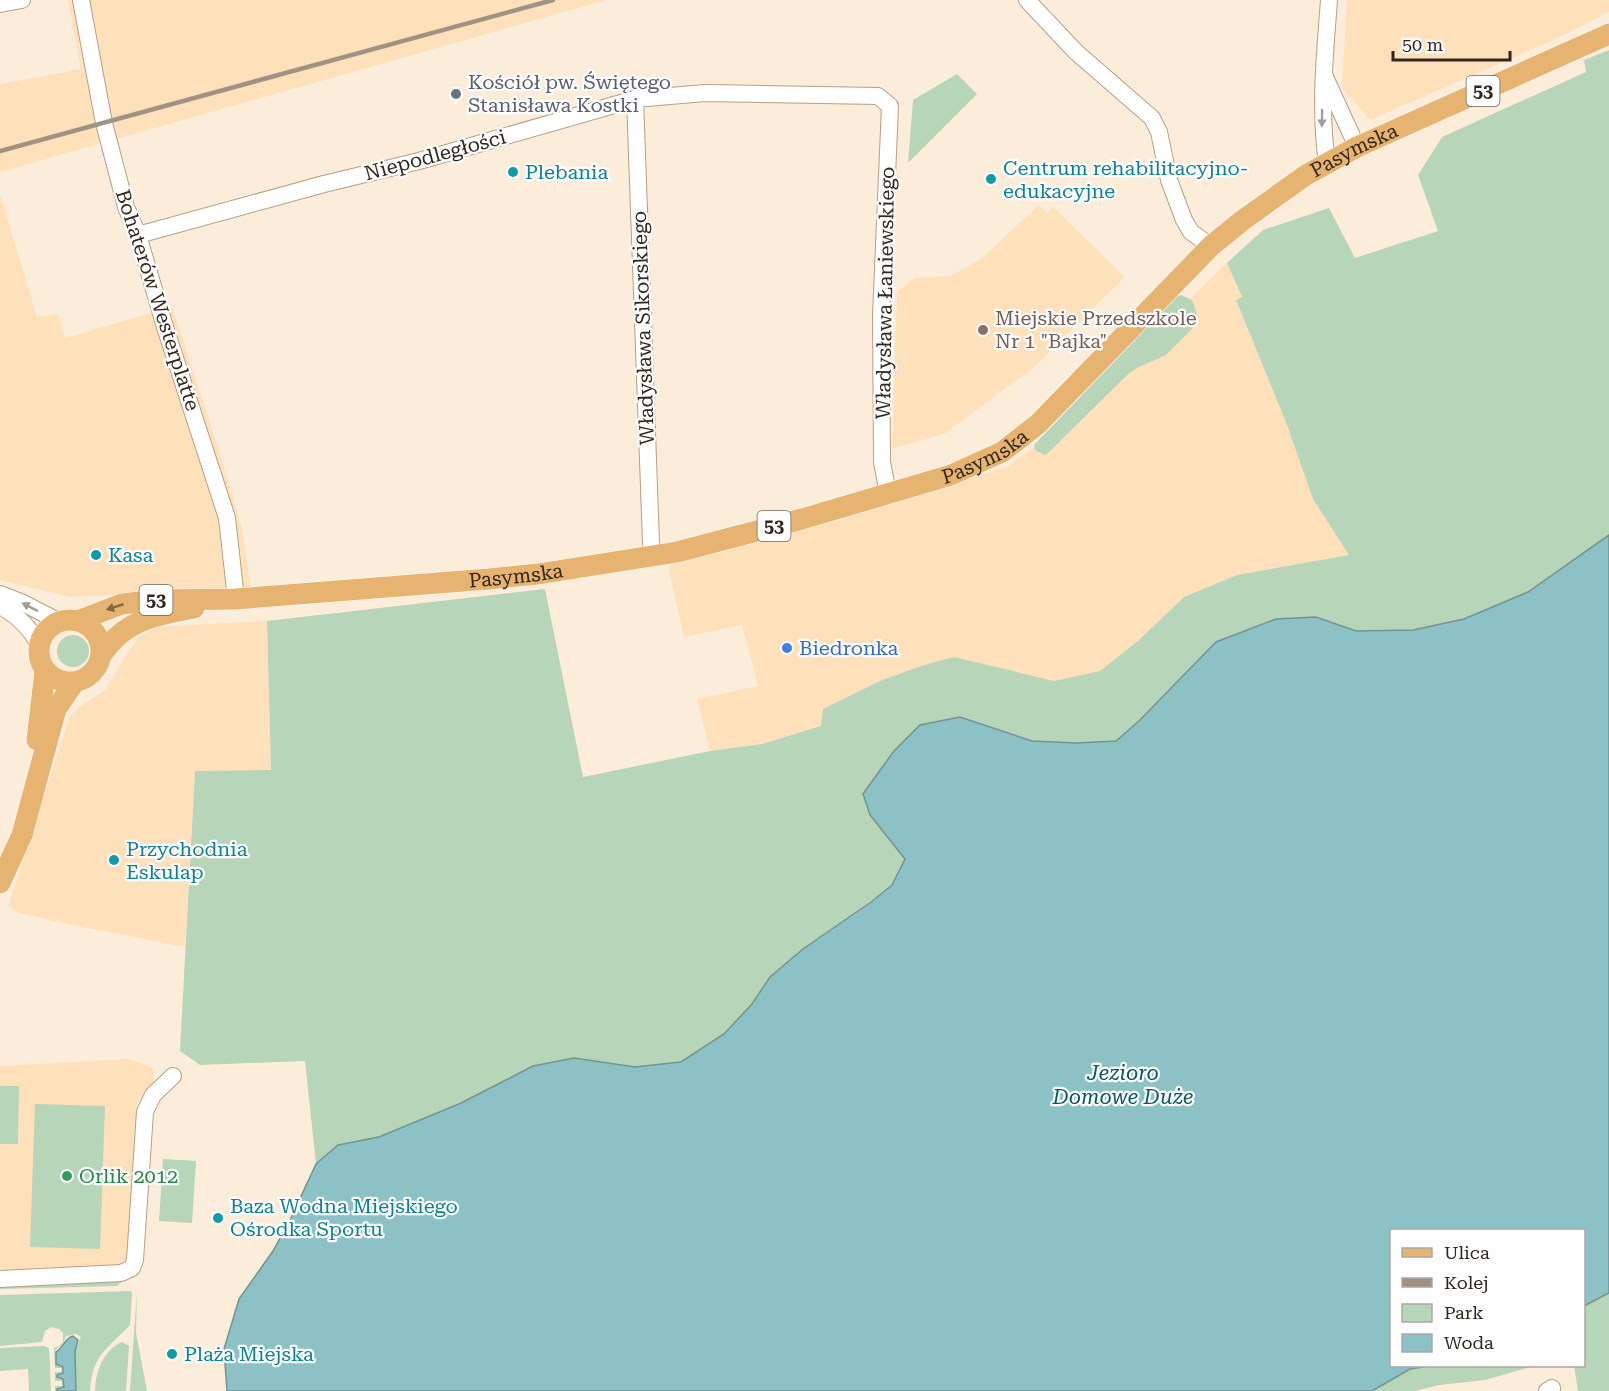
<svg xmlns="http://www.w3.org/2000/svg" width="1609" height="1391" font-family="'Roboto Serif',serif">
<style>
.built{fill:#fee0bb}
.green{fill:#b7d5b9}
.water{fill:#8cc2c5;stroke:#719492;stroke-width:1.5}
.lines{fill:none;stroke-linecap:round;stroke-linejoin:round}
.minor-casing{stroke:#b79f83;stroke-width:18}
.major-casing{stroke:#fff;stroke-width:22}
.minor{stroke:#fff;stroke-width:16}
.major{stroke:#e7b371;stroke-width:21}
.rail{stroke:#9f9283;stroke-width:4.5}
.oneway{fill:#a29e99}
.oneway2{fill:#836642}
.worship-dot{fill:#6b7280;stroke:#fdfdfd;stroke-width:2}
.culture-dot{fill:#0f9aa8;stroke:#fdfdfd;stroke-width:2}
.education-dot{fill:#8d6e63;stroke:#fdfdfd;stroke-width:2}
.shop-dot{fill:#3f7fe0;stroke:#fdfdfd;stroke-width:2}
.leisure-dot{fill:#2e9e5b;stroke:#fdfdfd;stroke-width:2}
.labels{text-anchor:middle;stroke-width:4.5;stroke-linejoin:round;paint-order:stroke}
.shield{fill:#fdfdfd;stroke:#6e6760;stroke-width:1.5}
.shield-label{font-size:18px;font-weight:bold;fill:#31271c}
.worship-label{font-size:20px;fill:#5b616d;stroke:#fdfdfd;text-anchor:start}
.street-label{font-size:20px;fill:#31271c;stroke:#fdfdfd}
.culture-label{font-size:20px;fill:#0d838f;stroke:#fdfdfd;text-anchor:start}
.education-label{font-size:20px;fill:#785e54;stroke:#fdfdfd;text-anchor:start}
.shop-label{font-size:20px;fill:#366cbe;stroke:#fdfdfd;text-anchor:start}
.leisure-label{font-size:20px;fill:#27864d;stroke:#fdfdfd;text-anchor:start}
.water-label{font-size:21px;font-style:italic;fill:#09585c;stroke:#fdfdfd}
</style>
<rect width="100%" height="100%" fill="#fceddb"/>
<g class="built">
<polygon points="68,0 606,0 0,172 0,84 81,69"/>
<polygon points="1347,0 1609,0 1609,12 1551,41 1370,120 1342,88"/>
<polygon points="0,195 37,317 58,314 65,338 172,307 220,454 242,528 251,589 69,597 0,580"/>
<polygon points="1039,205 1047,213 1053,207 1125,277 1033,368 944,434 892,449 897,292 915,278 950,276 981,259"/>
<polygon points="1227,263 1242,298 1236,301 1287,425 1313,499 1349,555 1237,575 1184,597 1138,641 1100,671 1054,681 954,657 924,665 882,680 823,709 821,726 762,744 710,751 697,699 758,686 742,625 684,637 669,571 677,552 903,500 1007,467 1034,447"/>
<polygon points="267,621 271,771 195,771 185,947 72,925 19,913 8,907 70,716 78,708 105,690 125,657 139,637 155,627"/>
<polygon points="130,1059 153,1068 153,1085 137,1104 127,1266 0,1273 0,1066"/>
</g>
<g class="green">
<polygon points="1609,50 1609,535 1528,592 1464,619 1413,630 1356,631 1316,617 1276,619 1216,642 1140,720 1116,741 1076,743 1031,741 960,717 905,859 892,885 770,977 752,1004 724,1034 681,1062 635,1067 574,1058 533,1066 489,1090 379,1137 338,1145 316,1164 305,1061 200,1065 180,1051 195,771 271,770 267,621 545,589 583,777 710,751 762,744 821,726 823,709 882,680 924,665 954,657 1054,681 1100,671 1138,641 1184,597 1237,575 1349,555 1313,499 1287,425 1236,300 1242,297 1227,263 1263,230 1329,208 1355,258 1438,231 1418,175 1442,137 1586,72 1584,60"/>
<polygon points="957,74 977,94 908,163 913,100"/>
<polygon points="1181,295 1190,299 1193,302 1197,315 1195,326 1166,355 1139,367 1128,374 1048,453 1045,455 1035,450 1034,445 1177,296"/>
<circle cx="73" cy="651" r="16"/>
<polygon points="0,1086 19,1086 18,1144 0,1144"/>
<polygon points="35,1104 105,1106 100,1249 30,1247"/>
<polygon points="163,1159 196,1161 192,1223 159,1221"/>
<polygon points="124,1280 117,1286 0,1289 0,1286"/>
<path d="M131 1291 132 1294 130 1325C107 1349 92 1355 90 1391H76L75 1351 81 1337 76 1334 66 1336 63 1344 55 1350 56 1364 63 1366V1373L57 1375 63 1379 64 1387 57 1389 60 1391H55V1386H62V1381H55V1372H61L62 1368H55L54 1348 59 1346 63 1342V1333L59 1329 51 1327 45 1331 42 1342 0 1346V1295Z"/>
<polygon points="137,1291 136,1333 147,1391 130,1391"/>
<polygon points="1609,1293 1609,1391 1578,1391 1574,1366 1584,1366 1584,1306"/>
<path d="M122 1342 129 1346 126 1391H95C95 1373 103 1350 122 1342Z"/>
<polygon points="44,1346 49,1348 51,1391 29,1391 28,1369 0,1371 0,1348"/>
<polygon points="1429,1366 1534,1366 1485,1380 1439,1385 1415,1391 1372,1391 1410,1369"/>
</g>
<g class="water">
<polygon points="1609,535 1609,1293 1584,1306 1584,1230 1392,1230 1392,1366 1429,1366 1410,1369 1372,1391 227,1391 224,1349 239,1299 273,1251 290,1220 316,1164 338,1145 379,1137 461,1103 533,1066 574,1058 635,1067 681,1062 724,1034 752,1004 770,977 803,949 871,902 892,885 905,859 870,815 863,794 894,751 920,725 960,717 1032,741 1076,743 1116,741 1140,720 1216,642 1276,619 1316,617 1356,631 1413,630 1464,619 1528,592"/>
<path d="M73 1336 78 1340 75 1351 76 1391H57V1389L64 1387 63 1379 57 1377V1375L63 1373V1367L56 1364V1352C63 1348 65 1338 73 1336Z"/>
</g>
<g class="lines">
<defs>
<g id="minor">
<polyline points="81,0 104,123 126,207 138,235 165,327 227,518 236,599"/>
<polyline points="1027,0 1076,52 1152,118 1159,132 1169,180 1184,220 1191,232 1211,246"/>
<polyline points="0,4 22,0"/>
<polyline points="1325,77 1357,147"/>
<polyline points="635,99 651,543 654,556"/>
<path d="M1327 163C1319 108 1325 55 1329 0"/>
<polyline points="138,235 324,184 419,161 635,99 705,93 878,96 890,106 881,315 882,462 888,494"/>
<polyline points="0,594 23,603 60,622"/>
<path d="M0 606C17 615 30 627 39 645"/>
<polyline points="0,1279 121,1273 132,1268 135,1260 145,1112 153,1095 173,1076"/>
<polyline points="1547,1391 1552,1388"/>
</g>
<g id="major">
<circle cx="70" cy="651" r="31"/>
<path id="s1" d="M80 620 122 604 158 600 236 599 489 579 538 574 677 552 802 519 951 475 1002 452 1038 424 1211 246 1243 220 1306 175 1357 147 1609 34"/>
<path d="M102 654C126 619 154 616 194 608"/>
<polyline points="37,740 45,671"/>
<polyline points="0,883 22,835 56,709 74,683"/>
</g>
</defs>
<use href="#minor" class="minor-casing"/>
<use href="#major" class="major-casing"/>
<use href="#minor" class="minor"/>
<use href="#major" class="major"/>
<polyline class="rail" points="0,151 553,0"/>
</g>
<defs><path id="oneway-solid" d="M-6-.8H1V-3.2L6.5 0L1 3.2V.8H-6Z" transform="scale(1.5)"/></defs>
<g class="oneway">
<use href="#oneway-solid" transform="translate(1322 118) rotate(91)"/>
<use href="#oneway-solid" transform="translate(30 607) rotate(-153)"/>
</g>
<use class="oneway2" href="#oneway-solid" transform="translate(115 607) rotate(162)"/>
<circle class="worship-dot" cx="456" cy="94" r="6"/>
<g class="culture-dot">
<circle cx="513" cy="172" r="6"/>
<circle cx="991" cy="179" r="6"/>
<circle cx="96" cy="555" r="6"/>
<circle cx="114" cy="860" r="6"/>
<circle cx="218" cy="1218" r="6"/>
<circle cx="172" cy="1354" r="6"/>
</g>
<circle class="education-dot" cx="983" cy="330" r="6"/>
<circle class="shop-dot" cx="787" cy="648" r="6"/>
<circle class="leisure-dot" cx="67" cy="1176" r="6"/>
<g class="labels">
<g class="shield">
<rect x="1466.5" y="76" width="33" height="30" rx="4.5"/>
<rect x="757.5" y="511" width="33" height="30" rx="4.5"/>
<rect x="139.5" y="585" width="33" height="30" rx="4.5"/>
</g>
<g class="shield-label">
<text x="1483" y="97">53</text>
<text x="774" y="532">53</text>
<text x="156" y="606">53</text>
</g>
<g class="worship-label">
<text x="468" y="89">Kościół pw. Świętego<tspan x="468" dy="23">Stanisława Kostki</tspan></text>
</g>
<g class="street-label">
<text dy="7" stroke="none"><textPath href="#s1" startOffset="1410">Pasymska</textPath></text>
<text transform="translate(435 155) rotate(-15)" y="7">Niepodległości</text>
<text transform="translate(885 293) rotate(-89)" y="7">Władysława Łaniewskiego</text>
<text transform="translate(158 300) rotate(72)" y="7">Bohaterów Westerplatte</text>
<text transform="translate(643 328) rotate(-92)" y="7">Władysława Sikorskiego</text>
<text dy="7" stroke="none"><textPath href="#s1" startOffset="926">Pasymska</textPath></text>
<text dy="7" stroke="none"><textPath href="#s1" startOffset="440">Pasymska</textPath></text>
</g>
<g class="culture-label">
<text x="1003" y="175">Centrum rehabilitacyjno-<tspan x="1003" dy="23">edukacyjne</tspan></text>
<text x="525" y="179">Plebania</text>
<text x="108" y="562">Kasa</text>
<text x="126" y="856">Przychodnia<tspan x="126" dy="23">Eskulap</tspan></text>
<text x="230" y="1213">Baza Wodna Miejskiego<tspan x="230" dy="23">Ośrodka Sportu</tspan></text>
<text x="184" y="1361">Plaża Miejska</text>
</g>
<g class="education-label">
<text x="995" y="325">Miejskie Przedszkole<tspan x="995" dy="23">Nr 1 "Bajka"</tspan></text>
</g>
<g class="shop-label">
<text x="799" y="655">Biedronka</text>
</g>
<g class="leisure-label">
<text x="79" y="1183">Orlik 2012</text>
</g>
<g class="water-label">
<text x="1123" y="1080">Jezioro<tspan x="1123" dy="24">Domowe Duże</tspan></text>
</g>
</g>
<rect x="1390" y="1229" width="195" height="138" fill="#fdfdfd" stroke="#aba7a3" stroke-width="1.5"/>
<rect x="1402" y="1248" width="30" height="9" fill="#e7b371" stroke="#aba7a3" stroke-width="1.5"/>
<text x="1444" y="1259" font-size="18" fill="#31271c">Ulica</text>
<rect x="1402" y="1278" width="30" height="9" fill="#9f9283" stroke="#aba7a3" stroke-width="1.5"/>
<text x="1444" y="1289" font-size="18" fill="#31271c">Kolej</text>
<rect x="1402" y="1304" width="30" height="18" fill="#b7d5b9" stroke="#aba7a3" stroke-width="1.5"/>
<text x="1444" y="1319" font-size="18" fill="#31271c">Park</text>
<rect x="1402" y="1334" width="30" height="18" fill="#8cc2c5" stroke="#aba7a3" stroke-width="1.5"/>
<text x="1444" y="1349" font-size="18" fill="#31271c">Woda</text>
<path d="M1393 51v9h117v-9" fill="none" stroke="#31271c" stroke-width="3"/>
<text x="1402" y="51" font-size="18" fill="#31271c" stroke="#fdfdfd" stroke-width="4.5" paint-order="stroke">50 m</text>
</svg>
